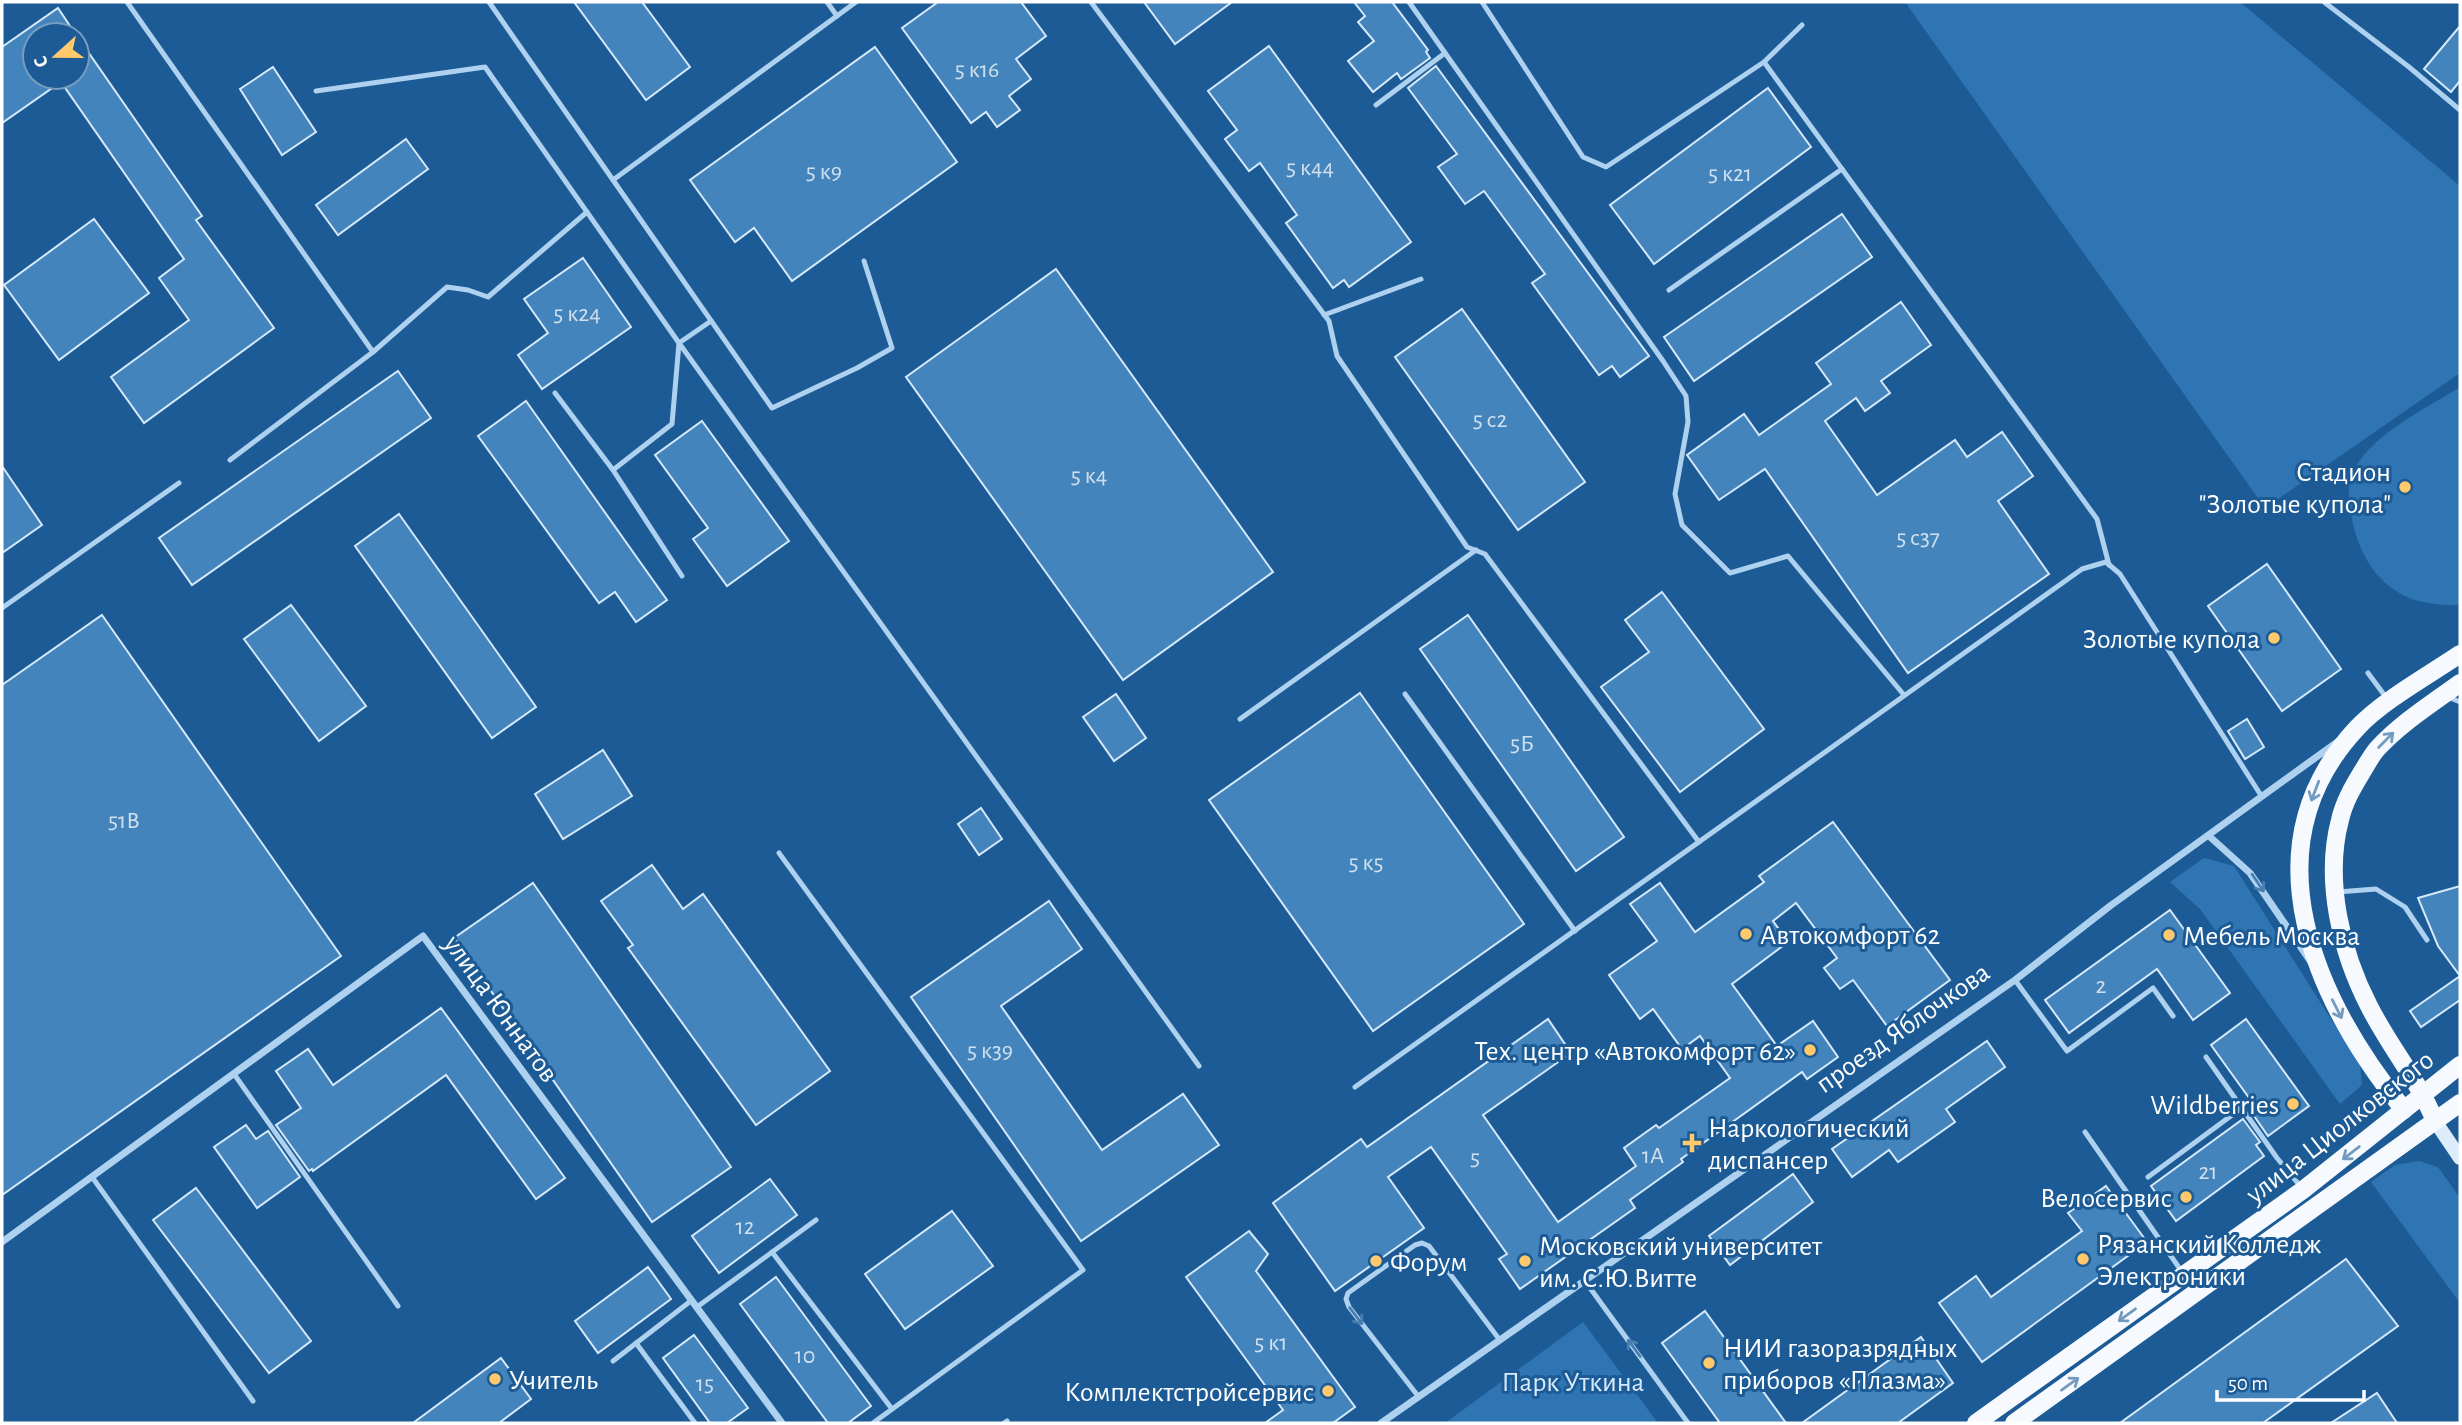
<svg xmlns="http://www.w3.org/2000/svg" width="2462" height="1425" font-family="'Alegreya Sans',sans-serif">
<style>
.green{fill:#3075b3}
.building{fill:#4484bc;stroke:#d5e9fb;stroke-width:2}
.lines{fill:none;stroke-linecap:round;stroke-linejoin:round}
.lane{stroke:#aed1ef;stroke-width:5}
.street{stroke:#aed1ef;stroke-width:7}
.secondary{stroke:#dcecfb;stroke-width:14}
.primary{stroke:#f6faff;stroke-width:18}
.oneway{stroke:#739bbf}
.oneway2{stroke:#487eb0}
.poi-dot{fill:#ffc96c;stroke:#1c5b95;stroke-width:2.5}
.labels{text-anchor:middle;stroke-width:6;stroke-linejoin:round;paint-order:stroke}
.number-label{font-size:24px;fill:#d0e0ee}
.poi-label{font-size:28px;fill:#fff;stroke:#1c5b95;text-anchor:start}
.street-label{font-size:28px;fill:#fff;stroke:#1c5b95}
.park-label{font-size:28px;fill:#d5e9fb;stroke:#1c5b95}
</style>
<rect width="100%" height="100%" fill="#1c5b95"/>
<g class="green">
<polygon points="1905,2 2240,2 2460,186 2460,373 2265,508"/>
<path d="M2460 387V604C2450 607 2440 604 2429 603 2383 597 2358 557 2351 514 2349 502 2347 490 2351 477 2365 437 2426 409 2460 387Z"/>
<polygon points="2204,858 2234,866 2360,1065 2362,1085 2340,1104 2200,909 2170,882"/>
<polygon points="2419,1161 2438,1167 2460,1198 2460,1303 2371,1182 2395,1165"/>
<polygon points="1583,1322 1658,1423 1445,1423"/>
</g>
<g class="building">
<polygon points="574,2 642,2 690,67 646,100"/>
<polygon points="938,2 1021,2 1046,36 1016,59 1031,79 1009,96 1020,110 997,127 986,112 971,123 902,28"/>
<polygon points="1144,2 1232,2 1175,44"/>
<polygon points="1354,2 1392,2 1428,50 1426,52 1430,58 1401,79 1397,73 1373,92 1348,61 1374,41 1358,22 1365,16"/>
<polygon points="58,8 76,35 35,35 35,77 77,77 77,36 202,216 196,220 274,328 144,423 111,377 189,320 159,278 184,259 61,82 2,123 2,47"/>
<polygon points="2460,26 2460,81 2451,92 2424,69"/>
<polygon points="1269,46 1411,242 1349,287 1344,280 1333,288 1286,223 1297,215 1260,163 1249,171 1225,139 1237,130 1208,91"/>
<polygon points="875,47 957,162 792,281 754,228 735,242 690,180"/>
<polygon points="1436,66 1649,356 1620,377 1612,366 1599,375 1532,283 1545,274 1484,191 1465,204 1438,167 1457,154 1408,88"/>
<polygon points="273,67 316,132 282,155 240,89"/>
<polygon points="1768,88 1811,147 1654,264 1610,205"/>
<polygon points="406,139 428,169 338,235 316,205"/>
<polygon points="1842,214 1872,257 1694,381 1664,337"/>
<polygon points="94,219 149,293 59,360 4,285"/>
<polygon points="583,258 631,327 542,389 518,355 548,333 524,299"/>
<polygon points="1056,269 1273,572 1123,680 906,377"/>
<polygon points="1901,302 1931,345 1881,381 1890,393 1865,411 1856,398 1825,421 1877,495 1955,440 1967,457 2002,432 2033,476 1998,501 2049,574 1908,673 1765,469 1719,500 1687,455 1744,414 1759,435 1831,384 1816,363"/>
<polygon points="1462,309 1585,482 1518,530 1395,357"/>
<polygon points="398,371 431,418 192,585 159,538"/>
<polygon points="526,401 667,600 636,622 615,592 599,603 478,436"/>
<polygon points="702,421 789,541 727,586 693,539 708,528 655,455"/>
<polygon points="2,466 42,525 2,553"/>
<polygon points="399,514 536,707 492,738 355,546"/>
<polygon points="2267,564 2341,669 2282,711 2208,606"/>
<polygon points="1662,592 1764,729 1680,792 1601,687 1649,652 1625,620"/>
<polygon points="291,605 366,706 319,741 244,639"/>
<polygon points="102,615 341,956 2,1195 2,685"/>
<polygon points="1468,615 1624,837 1576,871 1420,649"/>
<polygon points="1360,693 1524,924 1373,1031 1209,800"/>
<polygon points="1116,694 1146,738 1114,761 1083,717"/>
<polygon points="2247,719 2264,747 2245,759 2228,731"/>
<polygon points="603,750 632,796 563,839 535,794"/>
<polygon points="981,808 1002,839 979,855 958,824"/>
<polygon points="1833,822 1950,980 1887,1026 1853,980 1840,989 1824,968 1837,958 1796,903 1773,921 1788,942 1732,984 1777,1046 1813,1021 1838,1057 1807,1079 1802,1072 1681,1159 1683,1162 1630,1200 1635,1208 1520,1289 1499,1259 1507,1254 1431,1147 1388,1177 1424,1228 1335,1291 1273,1203 1361,1139 1367,1147 1548,1019 1571,1053 1483,1115 1558,1222 1636,1166 1624,1148 1656,1125 1659,1128 1730,1078 1700,1036 1682,1049 1653,1009 1640,1019 1609,975 1657,941 1630,904 1660,883 1695,932 1764,882 1759,876"/>
<polygon points="652,865 683,909 703,894 830,1071 756,1125 628,948 633,945 601,901"/>
<polygon points="533,883 731,1167 652,1222 454,938"/>
<polygon points="2460,886 2460,1000 2421,1027 2410,1011 2460,976 2438,946 2418,898"/>
<polygon points="1049,901 1082,949 1001,1006 1102,1150 1183,1094 1219,1145 1081,1241 911,997"/>
<polygon points="2170,910 2230,993 2193,1020 2157,969 2069,1033 2045,1000"/>
<polygon points="441,1008 565,1178 536,1199 446,1075 313,1171 312,1169 309,1171 276,1125 301,1108 276,1071 308,1049 333,1085"/>
<polygon points="2246,1019 2309,1106 2268,1136 2252,1113 2257,1109 2211,1045"/>
<polygon points="1987,1041 2005,1067 1946,1109 1955,1122 1898,1162 1889,1150 1852,1177 1832,1149"/>
<polygon points="2243,1119 2260,1142 2256,1145 2264,1156 2176,1221 2151,1186"/>
<polygon points="246,1125 256,1139 268,1131 300,1177 257,1208 214,1147"/>
<polygon points="1793,1174 1813,1202 1730,1265 1709,1236"/>
<polygon points="770,1179 797,1215 719,1273 692,1236"/>
<polygon points="2106,1186 2147,1242 1982,1362 1939,1303 1976,1276 1991,1297 2082,1231 2068,1213"/>
<polygon points="196,1188 311,1341 269,1373 153,1220"/>
<polygon points="952,1211 993,1266 905,1329 865,1274"/>
<polygon points="1249,1231 1268,1254 1256,1271 1355,1407 1333,1423 1265,1423 1283,1410 1186,1277"/>
<polygon points="2346,1259 2398,1326 2263,1423 2120,1423"/>
<polygon points="648,1267 671,1299 598,1353 575,1321"/>
<polygon points="776,1277 871,1406 848,1423 828,1423 740,1304"/>
<polygon points="1705,1311 1786,1423 1720,1423 1662,1343"/>
<polygon points="694,1335 748,1408 727,1423 710,1423 663,1358"/>
<polygon points="1921,1337 1953,1383 1898,1423 1802,1423"/>
<polygon points="501,1358 531,1399 499,1423 413,1423"/>
<polygon points="2377,1393 2397,1423 2331,1423"/>
</g>
<g class="lines">
<g class="lane">
<polyline points="127,2 373,352"/>
<polyline points="489,2 613,180 856,2"/>
<polyline points="827,2 837,16"/>
<polyline points="1091,2 1329,321 1337,356 1467,547 1485,554 1699,842"/>
<polyline points="1409,2 1663,361 1686,396 1688,422 1675,494 1682,525 1730,573 1788,556 1904,695"/>
<polyline points="1482,2 1583,157 1606,167 1764,62 1802,25"/>
<polyline points="2324,2 2409,67 2460,110"/>
<polyline points="1764,62 2097,519 2109,565"/>
<polyline points="316,91 485,67 679,343 672,424 613,470 555,393"/>
<polyline points="1376,105 1445,53"/>
<polyline points="613,180 772,408 857,368 892,348 864,261"/>
<polyline points="1669,290 1842,169"/>
<polyline points="1324,315 1421,279"/>
<polyline points="711,321 679,343 1199,1066"/>
<polyline points="230,460 373,352 447,287 468,290 488,297 587,212"/>
<polyline points="613,470 682,576"/>
<polyline points="2,608 179,483"/>
<polyline points="2368,673 2388,700"/>
<polyline points="1405,694 1575,931"/>
<polyline points="2446,696 2460,702"/>
<polyline points="1240,719 1476,550"/>
<polyline points="779,853 1083,1270 873,1423"/>
<polyline points="2338,892 2376,889 2405,907 2427,940"/>
<polyline points="2015,980 2067,1051 2153,988 2173,1016"/>
<polyline points="2206,1057 2277,1158 2301,1187"/>
<polyline points="234,1074 398,1306"/>
<polyline points="1355,1087 2082,569 2106,562 2120,574 2262,797"/>
<polyline points="2085,1132 2182,1272"/>
<polyline points="92,1177 253,1401"/>
<polyline points="2148,1177 2243,1107"/>
<polyline points="772,1252 892,1409"/>
<polyline points="1585,1281 1688,1423"/>
<polyline points="697,1307 816,1220"/>
<polyline points="636,1343 695,1423"/>
<polyline points="613,1361 692,1300"/>
<polyline points="1418,1396 1349,1307 1346,1299 1348,1293 1415,1245 1422,1243 1429,1246 1499,1339"/>
<polyline points="1004,1423 1007,1421"/>
</g>
<g class="street">
<polyline points="2209,836 2250,873 2311,962"/>
<polyline points="2,1242 423,936 782,1423"/>
<polyline points="1381,1423 2015,980 2110,906 2340,740"/>
</g>
<polyline class="secondary" points="2435,1121 2460,1158"/>
<g class="primary">
<path d="M2404 1110C2316 1001 2245 848 2357 728 2382 701 2429 675 2460 654"/>
<path d="M2435 1121C2418 1080 2389 1046 2369 1006 2341 952 2324 880 2340 820 2344 802 2353 787 2362 772 2367 764 2371 756 2377 749 2401 723 2431 704 2460 683"/>
<polyline points="1976,1423 2303,1190 2460,1065"/>
<polyline points="2014,1423 2460,1103"/>
</g>
</g>
<defs><path id="oneway-shaft" d="M-6 0H5M1.5-3L5.5 0L1.5 3" fill="none" stroke-width="1.6" stroke-linecap="round" stroke-linejoin="round" transform="scale(1.75)"/></defs>
<g class="oneway">
<use href="#oneway-shaft" transform="translate(2386 740) rotate(-45)"/>
<use href="#oneway-shaft" transform="translate(2315 791) rotate(111)"/>
<use href="#oneway-shaft" transform="translate(2337 1009) rotate(63)"/>
<use href="#oneway-shaft" transform="translate(2351 1153) rotate(142)"/>
<use href="#oneway-shaft" transform="translate(2127 1315) rotate(144)"/>
<use href="#oneway-shaft" transform="translate(2070 1384) rotate(-36)"/>
</g>
<g class="oneway2">
<use href="#oneway-shaft" transform="translate(2258 883) rotate(56)"/>
<use href="#oneway-shaft" transform="translate(1356 1316) rotate(53)"/>
<use href="#oneway-shaft" transform="translate(1634 1348) rotate(-126)"/>
</g>
<g class="poi-dot">
<circle cx="2405" cy="487" r="7"/>
<circle cx="2274" cy="638" r="7"/>
<circle cx="1746" cy="934" r="7"/>
<circle cx="2169" cy="935" r="7"/>
<circle cx="1810" cy="1050" r="7"/>
<circle cx="2293" cy="1104" r="7"/>
<path d="M1688.5 1132.5h7v7h7v7h-7v7h-7v-7h-7v-7h7z"/>
<circle cx="2186" cy="1197" r="7"/>
<circle cx="2083" cy="1259" r="7"/>
<circle cx="1376" cy="1261" r="7"/>
<circle cx="1525" cy="1261" r="7"/>
<circle cx="1709" cy="1363" r="7"/>
<circle cx="495" cy="1379" r="7"/>
<circle cx="1328" cy="1391" r="7"/>
</g>
<g class="labels">
<g class="number-label">
<text x="977" y="77">5 к16</text>
<text x="1310" y="175">5 к44</text>
<text x="824" y="179">5 к9</text>
<text x="1730" y="181">5 к21</text>
<text x="577" y="321">5 к24</text>
<text x="1490" y="427">5 с2</text>
<text x="1089" y="483">5 к4</text>
<text x="1918" y="545">5 с37</text>
<text x="1522" y="751">5Б</text>
<text x="124" y="828">51В</text>
<text x="1366" y="870">5 к5</text>
<text x="2101" y="993">2</text>
<text x="990" y="1058">5 к39</text>
<text x="1653" y="1163">1А</text>
<text x="1475" y="1165">5</text>
<text x="2208" y="1179">21</text>
<text x="745" y="1234">12</text>
<text x="1271" y="1350">5 к1</text>
<text x="805" y="1363">10</text>
<text x="705" y="1391">15</text>
</g>
<g class="poi-label">
<text x="2391" y="481" text-anchor="end">Стадион<tspan x="2391" dy="32">"Золотые купола"</tspan></text>
<text x="2260" y="648" text-anchor="end">Золотые купола</text>
<text x="1760" y="944">Автокомфорт 62</text>
<text x="2183" y="945">Мебель Москва</text>
<text x="1796" y="1060" text-anchor="end">Тех. центр «Автокомфорт 62»</text>
<text x="2279" y="1114" text-anchor="end">Wildberries</text>
<text x="1708" y="1137">Наркологический<tspan x="1708" dy="32">диспансер</tspan></text>
<text x="2172" y="1207" text-anchor="end">Велосервис</text>
<text x="2097" y="1253">Рязанский Колледж<tspan x="2097" dy="32">Электроники</tspan></text>
<text x="1539" y="1255">Московский университет<tspan x="1539" dy="32">им. С.Ю.Витте</tspan></text>
<text x="1390" y="1271">Форум</text>
<text x="1723" y="1357">НИИ газоразрядных<tspan x="1723" dy="32">приборов «Плазма»</tspan></text>
<text x="509" y="1389">Учитель</text>
<text x="1314" y="1401" text-anchor="end">Комплектстройсервис</text>
</g>
<g class="street-label">
<text transform="translate(502 1008) rotate(54)" y="10">улица Юннатов</text>
<text transform="translate(1902 1027) rotate(-35)" y="10">проезд Яблочкова</text>
<text transform="translate(2339 1126) rotate(-38)" y="10">улица Циолковского</text>
</g>
<g class="park-label">
<text x="1573" y="1391">Парк Уткина</text>
</g>
</g>
<rect width="2462" height="1425" fill="none" stroke="#ffffff" stroke-width="7"/>
<g transform="translate(56 56) rotate(249)"><circle r="33" fill="#1c5b95" stroke="#779dbf" stroke-width="2"/>
<path d="M0-5L12 26L0 18L-12 26Z" fill="#ffc96c"/>
<text y="-10" font-size="19" font-weight="bold" text-anchor="middle" fill="#ffffff">С</text>
</g>
<path d="M2217 1390v10h147v-10" fill="none" stroke="#ffffff" stroke-width="3.5"/>
<text x="2228" y="1390" font-size="21" fill="#ffffff" stroke="#1c5b95" stroke-width="5" paint-order="stroke">50 m</text>
</svg>
